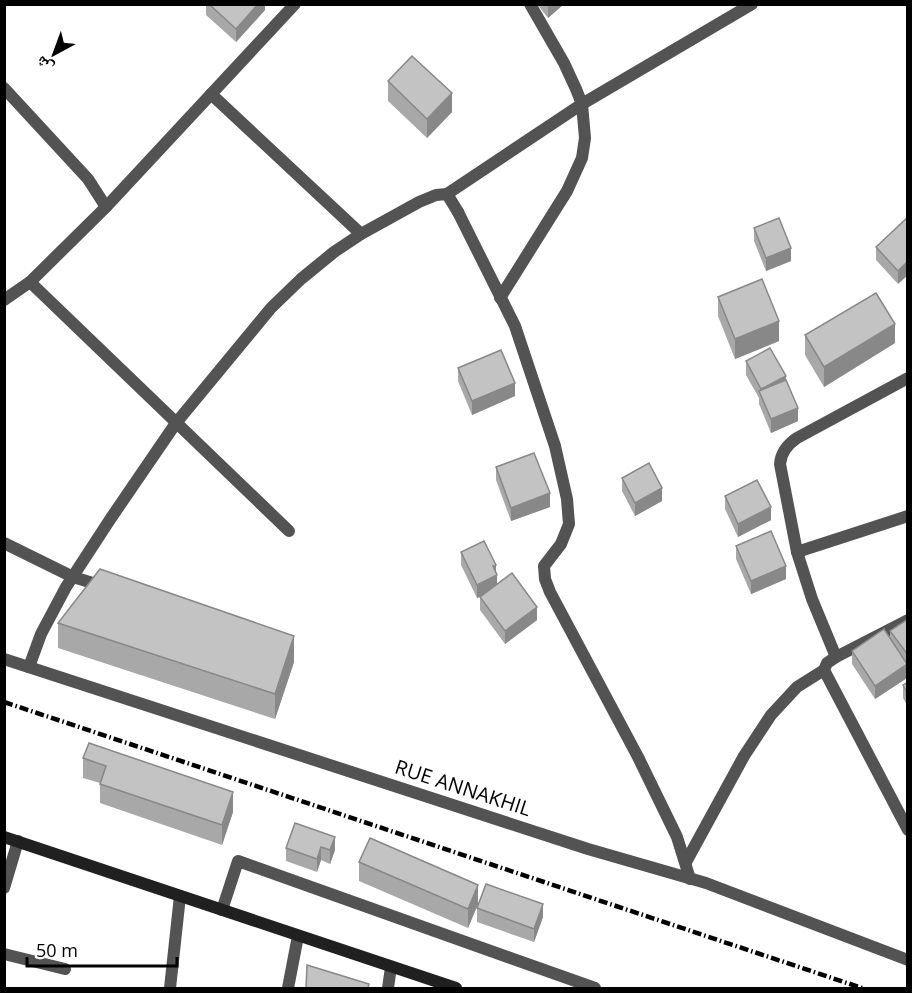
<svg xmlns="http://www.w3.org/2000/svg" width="912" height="993" font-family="'Open Sans','Noto Naskh Arabic',sans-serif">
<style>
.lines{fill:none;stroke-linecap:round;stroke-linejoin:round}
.service{stroke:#535353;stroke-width:12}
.minor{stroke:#535353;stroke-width:12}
.tertiary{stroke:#535353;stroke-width:12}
.secondary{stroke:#202020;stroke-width:12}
.rail{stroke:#000;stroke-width:4.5;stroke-dasharray:9 3 1.5 3;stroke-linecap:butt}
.wall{fill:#a8a8a8}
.shaded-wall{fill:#888}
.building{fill:#c3c3c3;stroke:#888;stroke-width:1.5}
.labels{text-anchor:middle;stroke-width:5;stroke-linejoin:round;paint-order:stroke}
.street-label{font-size:20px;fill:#000;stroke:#fff}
</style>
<rect width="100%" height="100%" fill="#fff"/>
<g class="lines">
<g class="service">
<polyline points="4,88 88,179 106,207"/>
<polyline points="211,94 361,234"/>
<polyline points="447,194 582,104 752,4"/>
<polyline points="30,282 289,531"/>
<polyline points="4,543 73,577 96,584"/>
<polyline points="797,552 908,516"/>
<polyline points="908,620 836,657 827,663 824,670 908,830"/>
<path d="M836 657 812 599 797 552 780 464C781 453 788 444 797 438L908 378"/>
<polyline points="29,667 41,634 66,587 111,518 176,423 271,308 301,279 334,252 361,234 419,202 436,195 447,194 458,212"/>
<polyline points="686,862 744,756 771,715 797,687 824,670"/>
<polyline points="222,910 238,861 595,988"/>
<polyline points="388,988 391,967"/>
</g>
<g class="minor">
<polyline points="458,212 515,326 555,446 567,499 569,524 561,544 544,566 545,579 550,592 638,757 677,837 690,879"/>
<polyline points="500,298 567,191 582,158 585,138 582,104 576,89 564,63 530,4"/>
<polyline points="4,300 30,282 106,207 295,4"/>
<polyline points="4,888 18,841"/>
<polyline points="4,954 65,969"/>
<polyline points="170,988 180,896"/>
<polyline points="288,988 298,936"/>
</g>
<polyline class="tertiary" points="4,659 588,849 706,883 908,960"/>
<polyline class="secondary" points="4,837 456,988"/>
<polyline class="rail" points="4,702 862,988"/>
</g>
<g class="wall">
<polygon points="206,4 265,4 265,10 236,42 206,15"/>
<polygon points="537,4 564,4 548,18"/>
<polygon points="388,81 452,112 427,138 388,101"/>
<polygon points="908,217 898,284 876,260 876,247"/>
<polygon points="754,228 791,261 766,271 754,241"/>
<polygon points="718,297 779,341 735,359 718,316"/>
<polygon points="805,335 895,343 824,387 805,355"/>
<polygon points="746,361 786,380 798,421 771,433 759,404 759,398 746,375"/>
<polygon points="458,368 515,396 472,415 458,381"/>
<polygon points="496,467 550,507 511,521 496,480"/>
<polygon points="622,478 662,501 635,516 622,491"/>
<polygon points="725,496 771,520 738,537 725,509"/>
<polygon points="736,546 786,579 751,594 736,559"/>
<polygon points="461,552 496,572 497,584 537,620 505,644 480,610 480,597 477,598 461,565"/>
<polygon points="908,619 907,678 875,699 852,664 852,651 890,638 890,631"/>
<polygon points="58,623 294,662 275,719 58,648"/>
<polygon points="908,682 908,707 903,698 903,685"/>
<polygon points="83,758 233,812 222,845 100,803 100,783 83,778"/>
<polygon points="295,823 335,850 330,864 321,860 317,872 286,861 286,848"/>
<polygon points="359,862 478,904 468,928 359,881"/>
<polygon points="477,908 543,917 534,942 477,922"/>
</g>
<g class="shaded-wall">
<polygon points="258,4 265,4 265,10 236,42 236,29"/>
<polygon points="548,4 564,4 548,18"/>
<polygon points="452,93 452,112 427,138 427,119"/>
<polygon points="791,248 791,261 766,271 766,258"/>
<polygon points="908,261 908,275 898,284 898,271"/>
<polygon points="779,321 779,341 735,359 735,339"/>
<polygon points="895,324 895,343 824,387 824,367"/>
<polygon points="786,376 786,389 761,397 761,389"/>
<polygon points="515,383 515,396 472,415 472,401"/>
<polygon points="798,408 798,421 771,433 771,419"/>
<polygon points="662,488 662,501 635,516 635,503"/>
<polygon points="550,493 550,507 511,521 511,508"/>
<polygon points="771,507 771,520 738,537 738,524"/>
<polygon points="496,565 496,576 497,575 497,588 477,598 477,585 493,566"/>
<polygon points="786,566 786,579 751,594 751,581"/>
<polygon points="537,607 537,620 505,644 505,631"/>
<polygon points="294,636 294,662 275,719 275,694"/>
<polygon points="907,664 907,678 875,699 875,686"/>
<polygon points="233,792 233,812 222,845 222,825"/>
<polygon points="335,837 335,850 330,864 330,850"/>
<polygon points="321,847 321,860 317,872 317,859"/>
<polygon points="478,885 478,904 468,928 468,909"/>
<polygon points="543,904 543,917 534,942 534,929"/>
</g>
<g class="building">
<polygon points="209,4 258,4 236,29"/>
<polygon points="412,56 452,93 427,119 388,81"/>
<polygon points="908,217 908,261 898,271 876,247"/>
<polygon points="779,218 791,248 766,258 754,228"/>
<polygon points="762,279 779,321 735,339 718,297"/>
<polygon points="876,293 895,324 824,367 805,335"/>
<polygon points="770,348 786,376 761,389 746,361"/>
<polygon points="501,350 515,383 472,401 458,368"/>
<polygon points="786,380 798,408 771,419 759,391"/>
<polygon points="534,453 550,493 511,508 496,467"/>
<polygon points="649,463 662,488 635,503 622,478"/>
<polygon points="757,480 771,507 738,524 725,496"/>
<polygon points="771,531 786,566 751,581 736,546"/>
<polygon points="484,541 496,565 493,566 497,575 477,585 461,552"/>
<polygon points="100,569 294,636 275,694 58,623"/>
<polygon points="512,573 537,607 505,631 480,597"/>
<polygon points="908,619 908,655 890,631"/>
<polygon points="884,629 907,664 875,686 852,651"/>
<polygon points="908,682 908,694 903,685"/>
<polygon points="89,743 233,792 222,825 100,784 106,766 83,758"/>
<polygon points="295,823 335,837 330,850 321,847 317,859 286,848"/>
<polygon points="370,838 478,885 468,909 359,862"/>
<polygon points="486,884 543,904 534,929 477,908"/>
<polygon points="307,965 369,984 368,988 306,988"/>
</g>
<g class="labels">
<g class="street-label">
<text transform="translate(463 788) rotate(18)" y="7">RUE ANNAKHIL</text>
</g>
</g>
<rect width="912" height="993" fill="none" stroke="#000000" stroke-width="12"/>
<g transform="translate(54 54) rotate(221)" stroke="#ffffff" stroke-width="4.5" paint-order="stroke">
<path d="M0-4.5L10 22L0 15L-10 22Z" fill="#000000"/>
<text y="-9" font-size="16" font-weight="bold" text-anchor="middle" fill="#000000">ش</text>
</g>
<path d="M27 957v9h150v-9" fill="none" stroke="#000000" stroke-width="3"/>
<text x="36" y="957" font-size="18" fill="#000000" stroke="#ffffff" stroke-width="4.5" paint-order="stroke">50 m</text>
</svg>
